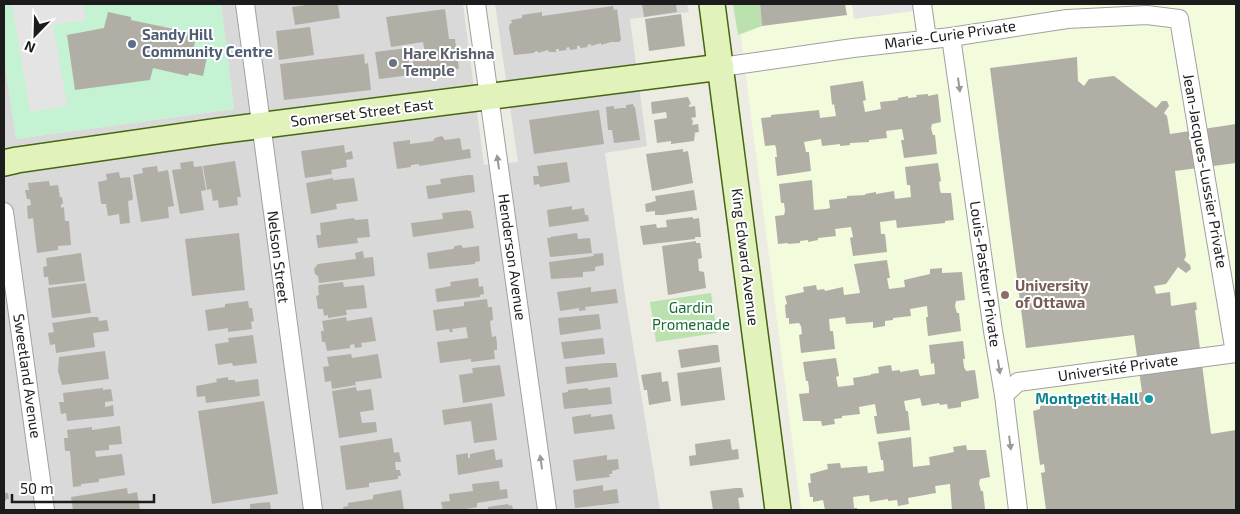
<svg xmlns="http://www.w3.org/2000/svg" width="1240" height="514" font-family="'Exo 2',sans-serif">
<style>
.residential{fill:#dad9d9}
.education{fill:#f3fbdd}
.grass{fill:#bae1ae}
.park{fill:#c4f2d3}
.parking{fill:#e4e4e4}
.building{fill:#b1aea6}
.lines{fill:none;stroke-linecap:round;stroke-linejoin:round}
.street-casing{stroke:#a0a0a0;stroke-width:20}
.secondary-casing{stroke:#466610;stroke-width:28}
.street{stroke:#fff;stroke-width:18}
.secondary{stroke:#e1f2bb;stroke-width:25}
.oneway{fill:#999}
.service-dot{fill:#5c6f8a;stroke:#fff;stroke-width:2}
.worship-dot{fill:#6b7280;stroke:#fff;stroke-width:2}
.education-dot{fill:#8d6e63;stroke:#fff;stroke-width:2}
.culture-dot{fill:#0f9aa8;stroke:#fff;stroke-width:2}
.labels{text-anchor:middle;stroke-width:4;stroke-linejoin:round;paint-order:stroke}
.service-label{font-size:15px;font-weight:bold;fill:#4e5e75;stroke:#fff;text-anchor:start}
.street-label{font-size:15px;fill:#1c1c1c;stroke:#fff}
.worship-label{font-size:15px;font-weight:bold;fill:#5b616d;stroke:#fff;text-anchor:start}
.education-label{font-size:15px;font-weight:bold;fill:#785e54;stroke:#fff;text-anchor:start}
.park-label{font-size:15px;fill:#176d34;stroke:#fff}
.culture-label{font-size:15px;font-weight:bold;fill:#0d838f;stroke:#fff;text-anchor:end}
</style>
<rect width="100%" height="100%" fill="#ecece3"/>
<polygon class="residential" points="221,4 463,4 484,165 518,162 495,4 687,4 689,12 630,19 647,146 605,153 626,302 660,510 4,510 4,57 16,139 234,109"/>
<polygon class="education" points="737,4 1236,4 1236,510 801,510"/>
<g class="grass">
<polygon points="733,4 760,4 762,26 738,35"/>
<polygon points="711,293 717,333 656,342 650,302"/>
</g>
<polygon class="park" points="4,4 221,4 234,109 16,139 4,57"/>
<g class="parking">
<polygon points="12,4 83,4 86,20 53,25 67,106 30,112"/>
<polygon points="852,4 912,4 913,11 854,19"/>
</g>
<g class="building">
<polygon points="314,4 338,4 340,18 295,25 292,7"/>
<polygon points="642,4 676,4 677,12 644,17"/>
<polygon points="760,4 845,4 847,15 762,26"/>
<polygon points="613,6 614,10 617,9 621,40 619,42 611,42 601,45 601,43 591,46 591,44 587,45 588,47 580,48 580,46 577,46 577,49 570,50 569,47 566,48 567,50 559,51 559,49 556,49 556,52 549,52 548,50 538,53 538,51 534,52 534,53 514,55 509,28 510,24 512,23 511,20 522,18 522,15 542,12 542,16"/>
<polygon points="445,9 449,39 455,39 459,69 446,70 447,76 440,77 439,71 414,76 412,55 425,53 423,42 391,47 386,17"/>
<polygon points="108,12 131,17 131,20 197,34 192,54 207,57 203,76 189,73 188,76 153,68 150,80 75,90 67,35 104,28"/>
<polygon points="681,14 685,46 649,51 645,19"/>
<polygon points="310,27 314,55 279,60 276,31"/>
<polygon points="407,48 411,75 379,79 375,52"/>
<polygon points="364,54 365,64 368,63 371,90 284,100 280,64"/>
<polygon points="1077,57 1078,81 1084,86 1089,79 1114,76 1156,108 1162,101 1167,101 1169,106 1164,113 1167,116 1170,134 1236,124 1236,163 1175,171 1186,256 1184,260 1190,265 1191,269 1186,273 1178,267 1166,284 1154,286 1156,294 1170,292 1171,306 1196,302 1197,310 1195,310 1211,434 1236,430 1236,510 1046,510 1041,473 1045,472 1044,464 1040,465 1033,411 1040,409 1040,406 1142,392 1134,335 1026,348 990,68"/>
<polygon points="863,81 866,100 863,101 865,112 881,109 880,102 898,100 898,98 908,96 908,98 917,97 916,95 928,94 928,96 938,94 941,122 932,124 931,128 933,135 935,135 937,154 904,158 901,140 904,140 902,129 886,131 887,138 869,140 869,142 850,143 850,145 840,146 840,144 822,146 821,139 804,142 806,152 809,152 811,171 777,176 775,157 777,157 776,148 775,145 765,146 761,118 771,117 771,115 819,110 820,118 836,116 834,104 832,105 830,86"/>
<polygon points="688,97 691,104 689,105 689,107 695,106 696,117 691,118 693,121 692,125 698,124 699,132 693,133 695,133 694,141 671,144 671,141 657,143 654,120 667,118 666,112 652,114 651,102"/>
<polygon points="633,104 634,107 635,107 640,140 614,143 612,130 608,130 606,107 614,106 614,109 621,108 626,108 626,105"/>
<polygon points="599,110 604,144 534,154 529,120"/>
<polygon points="442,136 445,140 460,138 462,150 470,149 471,158 419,166 419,164 411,165 411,167 397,169 393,142 410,140 410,144 433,141 435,138"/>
<polygon points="344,145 345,153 352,151 353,159 346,160 347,167 331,170 332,174 305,178 301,151"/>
<polygon points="683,149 683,152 688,151 693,183 652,191 646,154"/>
<polygon points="193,161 194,167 202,166 206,190 201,191 204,210 180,214 172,170 181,169 180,163"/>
<polygon points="235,161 241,197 237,197 238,205 219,208 218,200 213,201 211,189 207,190 203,166"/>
<polygon points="567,162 570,182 540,187 539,184 534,185 533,176 539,176 537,166"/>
<polygon points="938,163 941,181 939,182 940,190 941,193 951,193 954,220 945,221 945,223 897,228 896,220 880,222 881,234 885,234 887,252 853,256 850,238 853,237 851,227 835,229 836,236 818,238 818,240 808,242 808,240 800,241 800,243 788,244 788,243 778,244 775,216 784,215 785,211 784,203 781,203 779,184 812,180 814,210 826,209 830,208 829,200 847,198 847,196 865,195 865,194 876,192 876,194 894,191 895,199 911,197 910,185 907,185 905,167"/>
<polygon points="157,166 158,172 168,170 174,206 168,207 169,218 141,222 133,175 143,173 142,168"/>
<polygon points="119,172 120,178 130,177 133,198 132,200 128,201 130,223 120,224 119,214 108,216 106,204 102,204 101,203 98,182 107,180 106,174"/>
<polygon points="468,175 473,175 475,192 428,199 426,186 441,184 440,179"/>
<polygon points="333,178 333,180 354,178 358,201 336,204 337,209 311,214 306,183"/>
<polygon points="49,181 50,186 58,185 60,197 62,197 63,204 61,204 61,208 64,207 65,221 69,221 71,245 58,246 58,250 37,253 33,218 28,219 27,206 31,205 30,199 27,199 25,190 29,190 28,183"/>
<polygon points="694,190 697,210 662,215 655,215 655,211 646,212 645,204 656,201 655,196"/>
<polygon points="572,206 572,210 584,208 585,215 588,215 589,221 549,227 547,210"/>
<polygon points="468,210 468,211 471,211 474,228 413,237 411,223 443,219 442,213"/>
<polygon points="693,217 693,219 699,218 701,237 695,237 695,239 643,245 640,226 656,224 657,228 667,227 666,220"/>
<polygon points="354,218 355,220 368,219 370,237 357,238 358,243 318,248 316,235 321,235 320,223"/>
<polygon points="239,233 245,290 192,296 185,239"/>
<polygon points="577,233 578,239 590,238 592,253 550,257 547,238 550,238 550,237"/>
<polygon points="696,241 696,243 700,243 702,258 698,259 699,271 704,272 706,288 668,295 662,246"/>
<polygon points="461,245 463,248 479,246 480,261 475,262 475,264 429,269 427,253 453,249 455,246"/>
<polygon points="363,251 364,258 373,257 375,276 319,283 318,276 315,274 314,269 318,264 356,259 355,253"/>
<polygon points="81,253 85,281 49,285 48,277 44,277 43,267 47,266 46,258"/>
<polygon points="603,253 604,265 595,267 595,271 583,272 583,277 551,279 549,262 594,256 593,254"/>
<polygon points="887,260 890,278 887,278 889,289 905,287 904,280 930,274 930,269 942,268 942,273 962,272 965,300 956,301 955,306 957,313 959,313 961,331 928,336 926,317 928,317 927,306 910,309 911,316 893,318 893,320 885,321 885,326 873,328 873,322 846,324 845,317 829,319 830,331 833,331 835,349 801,353 799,335 802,334 801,326 799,323 789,324 789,318 786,318 785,305 787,304 785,296 804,292 803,287 816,285 817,290 824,289 825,291 843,287 844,295 860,293 854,264"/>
<polygon points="478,278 479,287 483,286 484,294 480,295 480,297 437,302 435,289 451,286 450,282"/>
<polygon points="343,282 344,287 364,285 367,308 346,310 347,315 328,318 328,315 324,316 323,309 318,309 316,296 319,295 318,287 319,285"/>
<polygon points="86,283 91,313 52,318 48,288"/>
<polygon points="591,287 591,292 616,289 618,303 585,307 586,310 579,311 579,308 560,311 557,292"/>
<polygon points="487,299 488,307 492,307 493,320 490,321 492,337 496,336 497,344 497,350 494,350 495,359 471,362 471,359 440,363 437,342 468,338 466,327 452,329 453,332 450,332 449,329 436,331 433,310 464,306 464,302"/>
<polygon points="248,301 249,308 252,308 254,321 251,322 252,329 228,332 228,328 208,331 205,310 225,307 225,304"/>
<polygon points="599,314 601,329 560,335 558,318"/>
<polygon points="91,317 98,317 99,321 107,320 109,331 93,333 95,347 56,353 55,344 50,345 48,333 54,332 52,323"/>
<polygon points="346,317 347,321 372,317 376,341 361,343 362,347 355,348 354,344 350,345 350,348 327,351 325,342 322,342 321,331 324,331 322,321"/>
<polygon points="253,335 257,363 233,366 232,363 218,365 215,344 229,342 228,338"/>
<polygon points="603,338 605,354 564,359 561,342"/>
<polygon points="963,341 965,359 963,359 964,367 966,371 975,370 979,398 961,402 961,407 948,409 947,404 940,405 939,403 922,406 920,398 904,401 906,411 908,411 910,430 877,434 874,416 877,416 875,404 859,407 860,414 842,416 842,418 834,419 835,424 822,426 821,421 803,421 799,394 809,393 809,388 808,381 806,381 803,362 836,358 839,376 836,377 838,387 854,385 853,378 871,375 871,374 879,373 878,367 891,365 892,371 900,370 900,372 918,369 920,376 935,374 934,363 931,364 929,345"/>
<polygon points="713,345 718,345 720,362 681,368 678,350"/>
<polygon points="105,351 109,379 62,385 58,371 59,357"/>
<polygon points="351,354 352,358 378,354 382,378 355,382 356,385 332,389 331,381 325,382 324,373 323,367 329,366 327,357"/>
<polygon points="606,363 616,363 618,377 567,384 565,367"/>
<polygon points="500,365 505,396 463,403 459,375 473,373 472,368"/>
<polygon points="721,367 725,400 681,406 677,373"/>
<polygon points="661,372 662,382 668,381 671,401 649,405 647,390 644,390 641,375"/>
<polygon points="228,377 228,380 235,380 235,382 258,379 260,396 206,403 205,396 197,397 196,386 217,382 216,379"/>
<polygon points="356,387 357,391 371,389 374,410 360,412 361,418 362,423 376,422 377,432 339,438 332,391"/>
<polygon points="610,387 612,404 564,409 562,393 568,392 568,390 588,388 588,390"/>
<polygon points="103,388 103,390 111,389 113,401 105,402 105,407 113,405 114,416 67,421 66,413 61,414 59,402 64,402 63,393"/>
<polygon points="264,401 278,494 212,504 198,411"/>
<polygon points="492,403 497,440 474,443 471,421 444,425 442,410"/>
<polygon points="591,414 591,417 612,414 615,429 574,434 572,417"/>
<polygon points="120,426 122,444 109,445 109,450 95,451 96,457 122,454 125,475 99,479 99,482 81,484 81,486 73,487 70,451 65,451 64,438 68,438 67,430 92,427 92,430"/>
<polygon points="911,437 913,467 930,465 929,457 954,452 953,447 966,445 967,450 986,450 990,477 980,479 979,483 981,491 983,491 985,509 952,510 950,484 935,486 936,493 908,498 909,504 898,506 897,500 888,501 888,499 870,502 869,495 853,497 854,508 857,508 857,510 825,510 823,500 813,502 813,497 810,497 808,483 811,483 810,474 828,469 827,464 840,463 841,468 867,466 868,473 884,471 883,460 881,460 878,442"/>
<polygon points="392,438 394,453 399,452 401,462 395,462 396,470 400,470 401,476 398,476 398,479 369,483 369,487 346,490 340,446"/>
<polygon points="730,439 732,450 738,449 739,459 690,466 689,456 696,455 695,444"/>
<polygon points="494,449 496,460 502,459 503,467 458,475 456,455 468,453 468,458 470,458 470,454"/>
<polygon points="607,455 607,460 618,459 619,469 612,471 612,474 609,474 610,477 576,481 573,460"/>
<polygon points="499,481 500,490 507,489 508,498 477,503 477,507 461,510 443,510 441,502 450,501 449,494 473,491 472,484"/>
<polygon points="603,485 603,491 617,489 619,503 575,508 573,490"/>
<polygon points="127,488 128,494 137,492 140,510 73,510 71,497"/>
<polygon points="736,488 742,488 744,497 738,498 740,510 713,510 710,491"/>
<polygon points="401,490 404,510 344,510 343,507 348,506 348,503 373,499 373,495"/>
<polygon points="4,493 8,493 9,499 6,499 6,501 4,501"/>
<polygon points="270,502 271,510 250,510 250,504"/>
<polygon points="508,504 509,506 512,505 513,510 488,510 488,507"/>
</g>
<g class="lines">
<defs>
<g id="street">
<polyline points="245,4 313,510"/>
<polyline points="476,4 547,510"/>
<polyline points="922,4 927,39"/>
<polyline points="951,37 993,331 1004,395 1018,510"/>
<polyline points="721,67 853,48 951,37 1067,19 1147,15 1179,19 1235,353"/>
<polyline points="4,212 45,510"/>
<polyline points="1004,395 1018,382 1236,353"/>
</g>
<g id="secondary">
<polyline points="712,4 778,510"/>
<polyline points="4,163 17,160 218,131 721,67"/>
</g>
</defs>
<use href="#street" class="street-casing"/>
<use href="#secondary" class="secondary-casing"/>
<use href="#street" class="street"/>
<use href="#secondary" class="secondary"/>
</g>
<defs><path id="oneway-solid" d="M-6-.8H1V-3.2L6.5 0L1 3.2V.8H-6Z" transform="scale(1.25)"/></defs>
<g class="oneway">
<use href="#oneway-solid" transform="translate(959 85) rotate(82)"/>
<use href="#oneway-solid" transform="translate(498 162) rotate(-98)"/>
<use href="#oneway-solid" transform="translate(999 367) rotate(81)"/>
<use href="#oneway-solid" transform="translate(1010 443) rotate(83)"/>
<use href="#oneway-solid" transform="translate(541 462) rotate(-98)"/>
</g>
<circle class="service-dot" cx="132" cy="44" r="5"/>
<circle class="worship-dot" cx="393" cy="63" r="5"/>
<circle class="education-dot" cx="1005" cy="295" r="5"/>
<circle class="culture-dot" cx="1149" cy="399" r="5"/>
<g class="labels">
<g class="service-label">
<text x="142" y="40">Sandy Hill<tspan x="142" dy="17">Community Centre</tspan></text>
</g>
<g class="street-label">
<text transform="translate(950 35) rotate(-8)" y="5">Marie-Curie Private</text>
<text transform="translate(362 113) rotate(-7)" y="5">Somerset Street East</text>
<text transform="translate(1205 171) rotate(80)" y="5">Jean-Jacques-Lussier Private</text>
<text transform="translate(278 257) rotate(83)" y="5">Nelson Street</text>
<text transform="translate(512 257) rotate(82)" y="5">Henderson Avenue</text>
<text transform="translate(745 257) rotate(83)" y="5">King Edward Avenue</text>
<text transform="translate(985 274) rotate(82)" y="5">Louis-Pasteur Private</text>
<text transform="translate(1118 368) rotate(-8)" y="5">Université Private</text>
<text transform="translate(27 376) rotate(82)" y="5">Sweetland Avenue</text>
</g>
<g class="worship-label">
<text x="403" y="59">Hare Krishna<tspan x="403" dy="17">Temple</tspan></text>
</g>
<g class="education-label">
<text x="1015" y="291">University<tspan x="1015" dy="17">of Ottawa</tspan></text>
</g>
<g class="park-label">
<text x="691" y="313">Gardin<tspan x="691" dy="17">Promenade</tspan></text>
</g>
<g class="culture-label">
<text x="1139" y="404">Montpetit Hall</text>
</g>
</g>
<rect width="1240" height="514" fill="none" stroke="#1c1c1c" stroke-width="10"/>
<g transform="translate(35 35) rotate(203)" stroke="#ffffff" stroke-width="4" paint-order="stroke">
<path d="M0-4L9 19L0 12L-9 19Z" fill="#1c1c1c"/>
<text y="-8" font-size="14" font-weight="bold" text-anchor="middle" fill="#1c1c1c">N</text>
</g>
<path d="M12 494v8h142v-8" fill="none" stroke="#1c1c1c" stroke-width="2.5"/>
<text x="20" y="494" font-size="15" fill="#1c1c1c" stroke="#ffffff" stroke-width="4" paint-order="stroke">50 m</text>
</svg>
